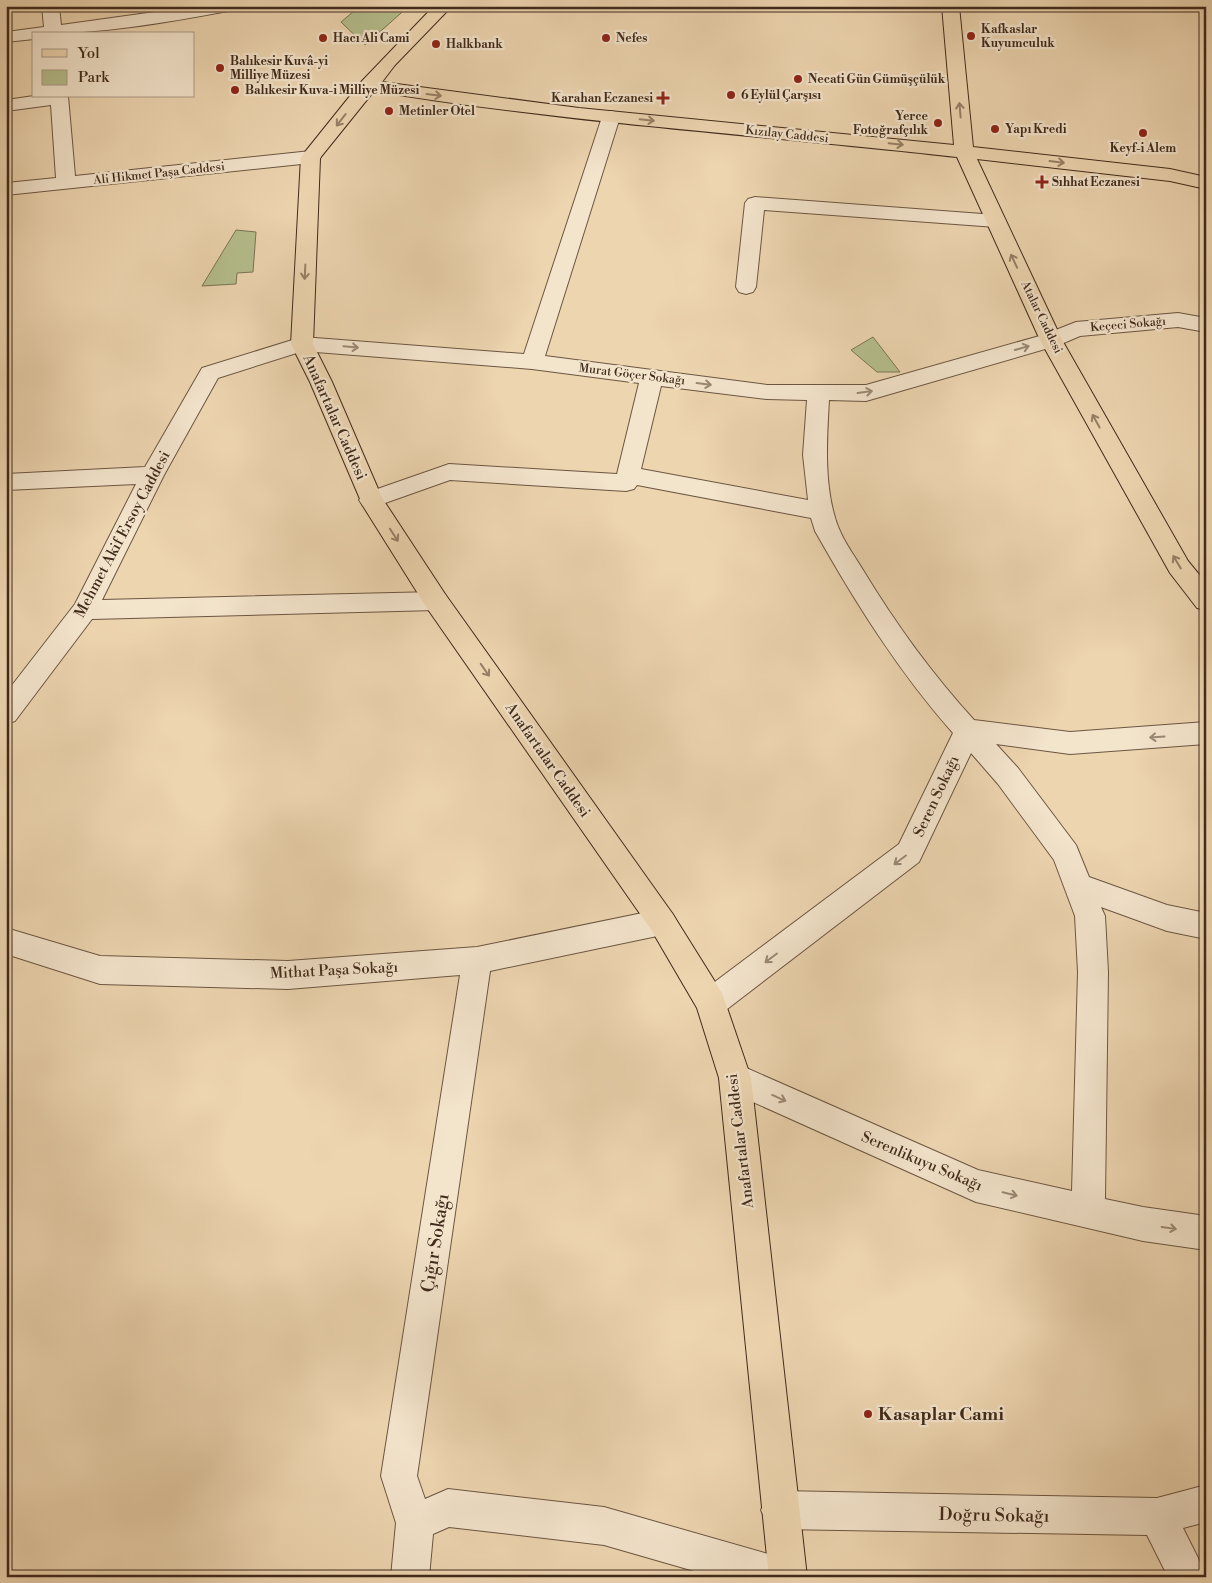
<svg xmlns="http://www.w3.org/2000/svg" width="1212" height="1583" font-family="'Libre Bodoni',serif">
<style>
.green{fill:#b5be8d;stroke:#7b7454}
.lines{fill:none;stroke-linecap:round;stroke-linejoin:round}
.minor-casing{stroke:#6c5641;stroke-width:2}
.major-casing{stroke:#412b1c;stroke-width:2}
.minor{fill:#f3e4cc;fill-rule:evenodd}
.major{fill:#edd5b0;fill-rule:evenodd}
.oneway{stroke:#978066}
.oneway2{stroke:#9a8874}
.poi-dot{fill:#8f2418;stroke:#f3e4cc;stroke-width:2}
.labels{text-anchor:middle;stroke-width:4.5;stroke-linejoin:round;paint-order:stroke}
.far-poi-label{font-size:12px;font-weight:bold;fill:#412b1c;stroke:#f3e4cc;text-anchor:start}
.far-street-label{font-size:12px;fill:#412b1c;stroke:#f3e4cc}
.street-label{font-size:15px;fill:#412b1c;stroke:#f3e4cc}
.near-street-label{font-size:18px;fill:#412b1c;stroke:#f3e4cc}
.near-poi-label{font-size:18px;font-weight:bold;fill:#412b1c;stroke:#f3e4cc;text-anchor:start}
</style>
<rect width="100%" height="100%" fill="#edd5b0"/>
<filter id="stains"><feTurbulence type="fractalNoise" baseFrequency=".004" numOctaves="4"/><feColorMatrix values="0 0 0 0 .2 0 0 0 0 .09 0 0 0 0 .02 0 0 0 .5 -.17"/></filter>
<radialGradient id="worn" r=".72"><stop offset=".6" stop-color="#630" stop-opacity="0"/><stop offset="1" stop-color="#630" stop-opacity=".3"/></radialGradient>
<g class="green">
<polygon points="360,6 409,6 365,45 341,22"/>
<polygon points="236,230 256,232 253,272 237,273 236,284 202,286"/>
<polygon points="873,337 900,372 877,372 851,350"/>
</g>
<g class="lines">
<defs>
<g id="minor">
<path d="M42 6H59L61 25 198 6H236L234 10 228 11C164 23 99 34 34 34V39L6 42V32L44 27Z"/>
<polygon points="34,96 68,96 75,176 311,151 318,153 321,157 318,161 311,163 6,195 6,183 56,178 51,105 6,111 6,100"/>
<path d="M611 111 618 113 620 117 545 356 767 385H866L1043 335 1076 322 1178 313 1206 318V332L1178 327 1080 336 1059 345 866 401 829 400C827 436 824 478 834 514 839 535 852 552 863 570 895 623 932 674 974 720L1070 732 1206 722V744L1070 754 996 744 1018 768 1076 845 1089 877 1167 905 1206 913V939L1167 931 1101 907 1105 916 1108 972 1105 1199 1143 1207 1206 1216V1250L1143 1241 976 1202 724 1089 719 1078 724 1067 735 1063 978 1170 1072 1191 1078 972 1075 916 1054 860 998 784 971 753 919 862 722 1013 711 1017 700 1013 696 1003 700 993 899 844 953 733C899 672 855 602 815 531L811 518 637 485 634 489 626 491 450 480 371 508 363 506 359 500 363 494 449 464 617 474 639 383 532 369 303 351 218 378 164 475 102 600 436 592 445 594 448 601 445 608 436 610 92 619 15 721 6 724V693L75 604 136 484 6 490V474L145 467 202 368 302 337 524 354 602 117 604 113ZM661 386 767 399 807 400 803 455 808 500 641 469Z"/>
<polygon points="755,197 996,215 1003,217 1006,221 1003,225 996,227 764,210 756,287 753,292 746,294 739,292 736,287 745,203 748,199"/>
<polygon points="662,909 672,913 677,922 672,931 662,935 490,971 417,1476 425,1499 448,1489 604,1507 782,1558 795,1564 801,1577 715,1577 604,1545 449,1527 433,1534 429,1577 391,1577 396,1523 381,1476 460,975 288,989 100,984 6,954 6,928 100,956 288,961 477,947"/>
<polygon points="1206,1485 1206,1522 1183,1528 1201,1564 1206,1577 1168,1577 1147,1535 780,1529 767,1523 761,1510 767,1497 780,1491 1157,1498"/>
</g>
<path id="major" d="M434 6H452L395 65 382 82 579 108 954 145 942 6H959L973 147 1170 169 1206 177V189L1170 181 977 159 1062 340 1188 561 1206 583V610L1197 608 1170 573 1040 340 957 157C763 135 567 123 374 91L320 158 313 344 332 382 382 498 445 594 672 913 722 993 751 1078 807 1577H769L719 1078 697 1008 652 931 427 608 363 506 310 382 291 344 301 157 362 81Z"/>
</defs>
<use href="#minor" class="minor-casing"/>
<use href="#major" class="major-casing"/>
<use href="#minor" class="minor"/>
<use href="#major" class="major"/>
</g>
<defs><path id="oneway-shaft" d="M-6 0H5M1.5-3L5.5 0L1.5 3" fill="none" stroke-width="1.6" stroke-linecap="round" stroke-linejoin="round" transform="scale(1.25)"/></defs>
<g class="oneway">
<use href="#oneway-shaft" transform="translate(434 95) rotate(7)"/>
<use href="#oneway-shaft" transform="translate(960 110) rotate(-95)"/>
<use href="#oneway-shaft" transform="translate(341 120) rotate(128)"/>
<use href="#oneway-shaft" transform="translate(647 120) rotate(6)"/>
<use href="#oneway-shaft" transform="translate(896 144) rotate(6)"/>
<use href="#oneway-shaft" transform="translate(1057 162) rotate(7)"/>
<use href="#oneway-shaft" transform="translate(1014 261) rotate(-115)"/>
<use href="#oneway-shaft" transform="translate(305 272) rotate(93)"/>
<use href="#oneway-shaft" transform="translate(1096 421) rotate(-119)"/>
<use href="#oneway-shaft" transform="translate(394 535) rotate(57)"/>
<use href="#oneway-shaft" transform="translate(1177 562) rotate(-121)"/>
<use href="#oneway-shaft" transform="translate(485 670) rotate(55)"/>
</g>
<g class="oneway2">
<use href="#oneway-shaft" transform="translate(351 347) rotate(5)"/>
<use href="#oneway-shaft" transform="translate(1022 348) rotate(-16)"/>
<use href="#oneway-shaft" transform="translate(704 384) rotate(7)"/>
<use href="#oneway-shaft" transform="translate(865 392) rotate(-8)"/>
<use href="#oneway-shaft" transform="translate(1157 737) rotate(176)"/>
<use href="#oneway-shaft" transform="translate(900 860) rotate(143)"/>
<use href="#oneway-shaft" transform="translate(771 958) rotate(143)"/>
<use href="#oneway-shaft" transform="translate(779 1098) rotate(24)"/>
<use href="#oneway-shaft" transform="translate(1010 1194) rotate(13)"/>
<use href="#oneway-shaft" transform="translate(1169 1228) rotate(8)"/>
</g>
<g class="poi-dot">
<circle cx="971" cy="36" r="5"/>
<circle cx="323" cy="38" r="5"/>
<circle cx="606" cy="38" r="5"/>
<circle cx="436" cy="44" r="5"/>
<circle cx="220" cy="68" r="5"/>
<circle cx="798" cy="79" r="5"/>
<circle cx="235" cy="90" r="5"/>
<circle cx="731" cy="95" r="5"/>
<path d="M660.5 90.5h5v5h5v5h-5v5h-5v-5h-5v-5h5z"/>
<circle cx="389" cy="111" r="5"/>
<circle cx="938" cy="123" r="5"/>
<circle cx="995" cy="129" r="5"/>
<circle cx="1143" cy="133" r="5"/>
<path d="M1039.5 174.5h5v5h5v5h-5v5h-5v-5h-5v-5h5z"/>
<circle cx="868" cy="1414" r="5"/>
</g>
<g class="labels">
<g class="far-poi-label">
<text x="981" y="33">Kafkaslar<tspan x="981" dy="14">Kuyumculuk</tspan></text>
<text x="333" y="42">Hacı Ali Cami</text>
<text x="616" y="42">Nefes</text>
<text x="446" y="48">Halkbank</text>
<text x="230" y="65">Balıkesir Kuvâ-yi<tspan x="230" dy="14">Milliye Müzesi</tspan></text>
<text x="808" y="83">Necati Gün Gümüşçülük</text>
<text x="245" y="94">Balıkesir Kuva-i Milliye Müzesi</text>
<text x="741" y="99">6 Eylül Çarşısı</text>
<text x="653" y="102" text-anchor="end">Karahan Eczanesi</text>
<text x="399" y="115">Metinler Otel</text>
<text x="928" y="120" text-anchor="end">Yerce<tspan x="928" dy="14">Fotoğrafçılık</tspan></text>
<text x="1005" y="133">Yapı Kredi</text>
<text x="1143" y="152" text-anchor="middle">Keyf-i Alem</text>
<text x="1052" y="186">Sıhhat Eczanesi</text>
</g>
<g class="far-street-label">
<text transform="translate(787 134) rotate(6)" y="4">Kızılay Caddesi</text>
<text transform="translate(159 173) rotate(-6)" y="4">Ali Hikmet Paşa Caddesi</text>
<text transform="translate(1042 317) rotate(64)" y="4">Atalar Caddesi</text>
<text transform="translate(1128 324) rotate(-5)" y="4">Keçeci Sokağı</text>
<text transform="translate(632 374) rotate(7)" y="4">Murat Göçer Sokağı</text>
</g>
<g class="street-label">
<text transform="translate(335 417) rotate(66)" y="5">Anafartalar Caddesi</text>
<text transform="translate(122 534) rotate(-62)" y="5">Mehmet Akif Ersoy Caddesi</text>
<text transform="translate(548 760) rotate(55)" y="5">Anafartalar Caddesi</text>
<text transform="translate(936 796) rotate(-65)" y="5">Seren Sokağı</text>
<text transform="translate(334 970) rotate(-3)" y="5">Mithat Paşa Sokağı</text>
<text transform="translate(740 1141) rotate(-97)" y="5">Anafartalar Caddesi</text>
<text transform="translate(922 1161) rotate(23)" y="5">Serenlikuyu Sokağı</text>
</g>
<g class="near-street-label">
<text transform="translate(435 1243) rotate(-81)" y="6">Çığır Sokağı</text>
<text transform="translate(994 1515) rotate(1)" y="6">Doğru Sokağı</text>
</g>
<g class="near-poi-label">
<text x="878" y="1420">Kasaplar Cami</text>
</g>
</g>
<rect width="1212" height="1583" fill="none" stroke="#edd5b0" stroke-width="25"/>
<rect x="8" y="8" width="1197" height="1568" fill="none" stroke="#412b1c" stroke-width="2.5"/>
<rect x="12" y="12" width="1187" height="1558" fill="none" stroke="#412b1c"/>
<rect x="32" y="32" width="162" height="65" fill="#f3e4cc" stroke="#ac9a86"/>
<rect x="42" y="49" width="25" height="8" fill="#edd5b0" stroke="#ac9a86"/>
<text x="78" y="58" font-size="15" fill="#412b1c">Yol</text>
<rect x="42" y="70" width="25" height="15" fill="#b5be8d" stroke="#ac9a86"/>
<text x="78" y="82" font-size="15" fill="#412b1c">Park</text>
<rect width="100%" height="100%" filter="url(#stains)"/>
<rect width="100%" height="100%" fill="url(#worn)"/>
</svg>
